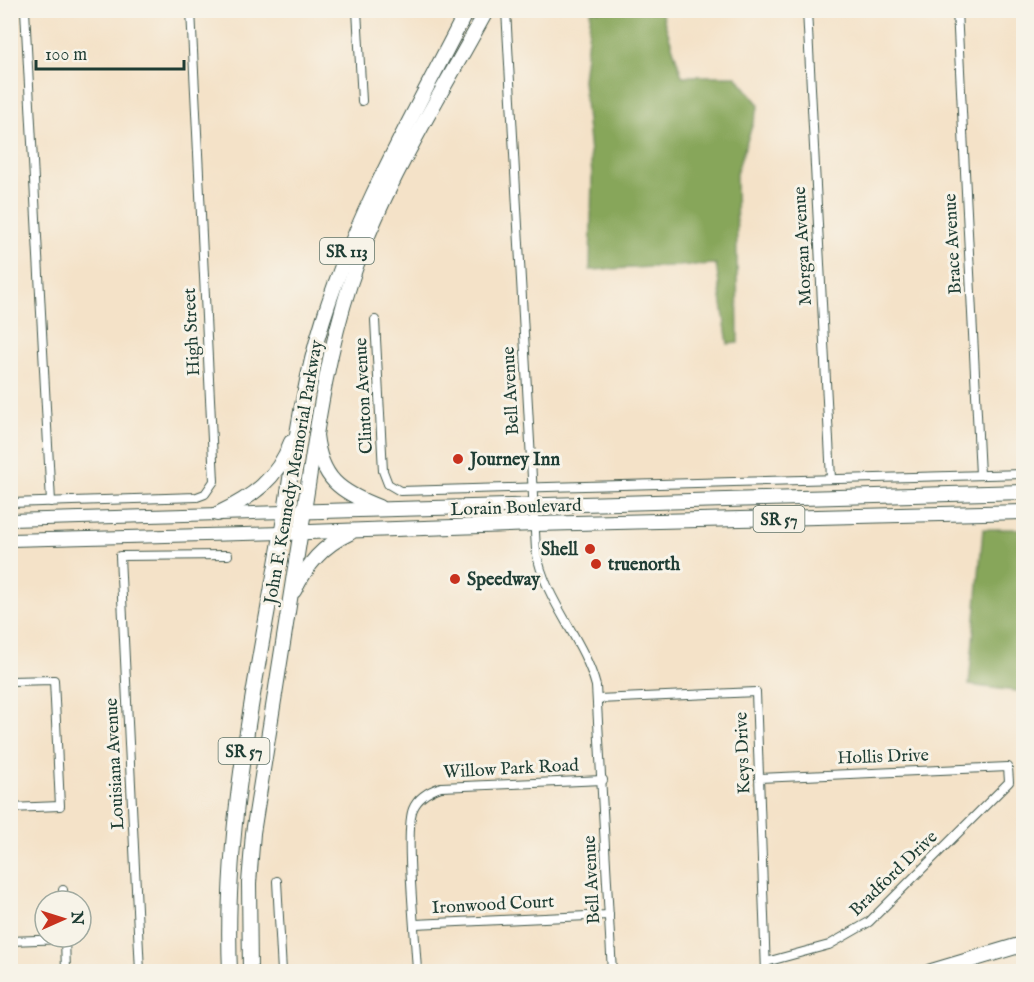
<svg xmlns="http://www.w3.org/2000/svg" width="1034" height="982" font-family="'IM FELL English',serif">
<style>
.forest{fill:#87a65a;stroke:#537247;stroke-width:1.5}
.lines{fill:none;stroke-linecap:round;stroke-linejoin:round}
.minor-casing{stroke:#3f564a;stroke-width:10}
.secondary-casing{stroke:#3f564a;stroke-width:14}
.primary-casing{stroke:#3f564a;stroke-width:16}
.trunk-casing{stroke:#3f564a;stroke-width:16}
.motorway-casing{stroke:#3f564a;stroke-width:17}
.minor{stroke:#fff;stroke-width:8}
.secondary{stroke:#fff;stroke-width:12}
.primary{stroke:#fff;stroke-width:14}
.trunk{stroke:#fff;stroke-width:14}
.motorway{stroke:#fff;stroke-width:15}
.poi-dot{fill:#c8321e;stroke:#f7f3e8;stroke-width:2}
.labels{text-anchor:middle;stroke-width:6;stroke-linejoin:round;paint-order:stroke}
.shield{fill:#f7f3e8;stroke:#60746a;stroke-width:1.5}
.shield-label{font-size:16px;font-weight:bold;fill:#1f3d34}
.street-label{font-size:18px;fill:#1f3d34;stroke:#f7f3e8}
.poi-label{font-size:18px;font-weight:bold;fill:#1f3d34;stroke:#f7f3e8;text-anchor:start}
</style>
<rect width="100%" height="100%" fill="#f7f3e8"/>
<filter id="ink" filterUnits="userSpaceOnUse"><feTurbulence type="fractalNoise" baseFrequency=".0167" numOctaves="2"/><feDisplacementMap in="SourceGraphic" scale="12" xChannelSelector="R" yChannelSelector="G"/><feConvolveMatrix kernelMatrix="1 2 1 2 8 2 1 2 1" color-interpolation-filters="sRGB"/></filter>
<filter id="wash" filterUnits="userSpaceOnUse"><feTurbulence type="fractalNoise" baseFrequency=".008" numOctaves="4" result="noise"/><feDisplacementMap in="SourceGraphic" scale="24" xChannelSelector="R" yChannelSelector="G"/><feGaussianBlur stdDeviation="1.35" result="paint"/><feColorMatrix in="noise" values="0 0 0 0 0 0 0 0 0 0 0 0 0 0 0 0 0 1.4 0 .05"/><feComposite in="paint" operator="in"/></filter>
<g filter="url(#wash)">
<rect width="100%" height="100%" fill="#f4e2c8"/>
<g class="forest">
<polygon points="591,11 661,11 682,76 736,76 759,105 736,174 738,343 728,344 716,264 590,270 592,175 583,80"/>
<polygon points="983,529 1023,529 1023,692 969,685"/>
</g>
</g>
<g filter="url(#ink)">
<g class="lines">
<defs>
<g id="minor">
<polyline points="25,10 51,502"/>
<polyline points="357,10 362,101"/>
<path d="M506 10 536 550C545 602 583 637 596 686L612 972"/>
<polyline points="807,10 831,479"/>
<polyline points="957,10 980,475"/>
<polyline points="375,320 383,471 388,484 400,491 1024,474"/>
<polyline points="10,503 197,497 205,494 214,481 191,10"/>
<polyline points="10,681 54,680 60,806 10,808"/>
<polyline points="598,699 756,692 766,972"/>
<polyline points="759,778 1008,767 1009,782 869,922 829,945 766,962"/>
<polyline points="277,881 282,972"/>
<polyline points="63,890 63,901"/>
<polyline points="415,924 609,915"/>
<polyline points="65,937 66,972"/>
<polyline points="10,941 65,939"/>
<polyline points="140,972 120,556 228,555"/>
<path d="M417 972C416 942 404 830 413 809 418 797 429 791 441 787L603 780"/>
</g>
<g id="secondary">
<polyline points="10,520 285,512"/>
<polyline points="10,540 281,533"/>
</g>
<g id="primary">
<path d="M304 511C316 435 326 358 350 284 382 186 438 100 487 10"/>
<path d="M285 512C295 447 303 383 323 320 357 211 415 112 467 10"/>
<path d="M217 514C252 497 277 480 291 442"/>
</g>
<g id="trunk">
<path d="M316 435C321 479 340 492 379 507"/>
<polyline points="281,533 535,524 1024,512"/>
<path d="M294 591C308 564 322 546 350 533"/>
<path d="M230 972C223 816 260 664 285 512L1024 492"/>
<polyline points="250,972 249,883 253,833 304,511"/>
</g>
<polyline id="motorway" points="930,972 1024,944"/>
</defs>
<use href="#minor" class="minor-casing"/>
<use href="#secondary" class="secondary-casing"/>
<use href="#primary" class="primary-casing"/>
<use href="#trunk" class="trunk-casing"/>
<use href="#motorway" class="motorway-casing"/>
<use href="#minor" class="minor"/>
<use href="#secondary" class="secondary"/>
<use href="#primary" class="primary"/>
<use href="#trunk" class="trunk"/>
<use href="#motorway" class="motorway"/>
</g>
</g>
<g class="poi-dot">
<circle cx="458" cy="459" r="6"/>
<circle cx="590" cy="549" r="6"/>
<circle cx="596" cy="564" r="6"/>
<circle cx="455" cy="579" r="6"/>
</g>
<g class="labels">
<g class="shield">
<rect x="320" y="238" width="54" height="26" rx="4.5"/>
<rect x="753.5" y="506" width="51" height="26" rx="4.5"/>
<rect x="218.5" y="738" width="51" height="26" rx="4.5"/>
</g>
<g class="shield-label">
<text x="347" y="257">SR 113</text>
<text x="779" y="525">SR 57</text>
<text x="244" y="757">SR 57</text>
</g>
<g class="street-label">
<text transform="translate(952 244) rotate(-93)" y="6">Brace Avenue</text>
<text transform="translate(802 246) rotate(-93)" y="6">Morgan Avenue</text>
<text transform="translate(191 332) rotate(-93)" y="6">High Street</text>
<text transform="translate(510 391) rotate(-93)" y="6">Bell Avenue</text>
<text transform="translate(363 396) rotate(-93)" y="6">Clinton Avenue</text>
<text transform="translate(293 472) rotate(-80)" y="6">John F. Kennedy Memorial Parkway</text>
<text transform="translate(516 507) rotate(-2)" y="6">Lorain Boulevard</text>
<text transform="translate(742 753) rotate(-92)" y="6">Keys Drive</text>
<text transform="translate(883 756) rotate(-2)" y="6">Hollis Drive</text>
<text transform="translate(114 764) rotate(-93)" y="6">Louisiana Avenue</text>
<text transform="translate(511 768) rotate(-3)" y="6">Willow Park Road</text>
<text transform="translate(893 873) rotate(-44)" y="6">Bradford Drive</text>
<text transform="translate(591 880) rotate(-93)" y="6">Bell Avenue</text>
<text transform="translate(493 904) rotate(-3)" y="6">Ironwood Court</text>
</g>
<g class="poi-label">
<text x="470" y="465">Journey Inn</text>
<text x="578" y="555" text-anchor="end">Shell</text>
<text x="608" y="570">truenorth</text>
<text x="467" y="585">Speedway</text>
</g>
</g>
<rect width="1034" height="982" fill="none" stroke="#f7f3e8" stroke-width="36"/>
<g transform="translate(63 919) rotate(87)"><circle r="28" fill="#f7f3e8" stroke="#a1aaa0" stroke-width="1.5"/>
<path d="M0-4.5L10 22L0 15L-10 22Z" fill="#c8321e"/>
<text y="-9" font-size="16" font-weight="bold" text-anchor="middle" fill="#1f3d34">N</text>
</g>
<path d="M36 60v9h148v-9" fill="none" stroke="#1f3d34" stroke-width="3"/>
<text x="45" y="60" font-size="18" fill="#1f3d34" stroke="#f7f3e8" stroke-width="4.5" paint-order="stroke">100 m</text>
</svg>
